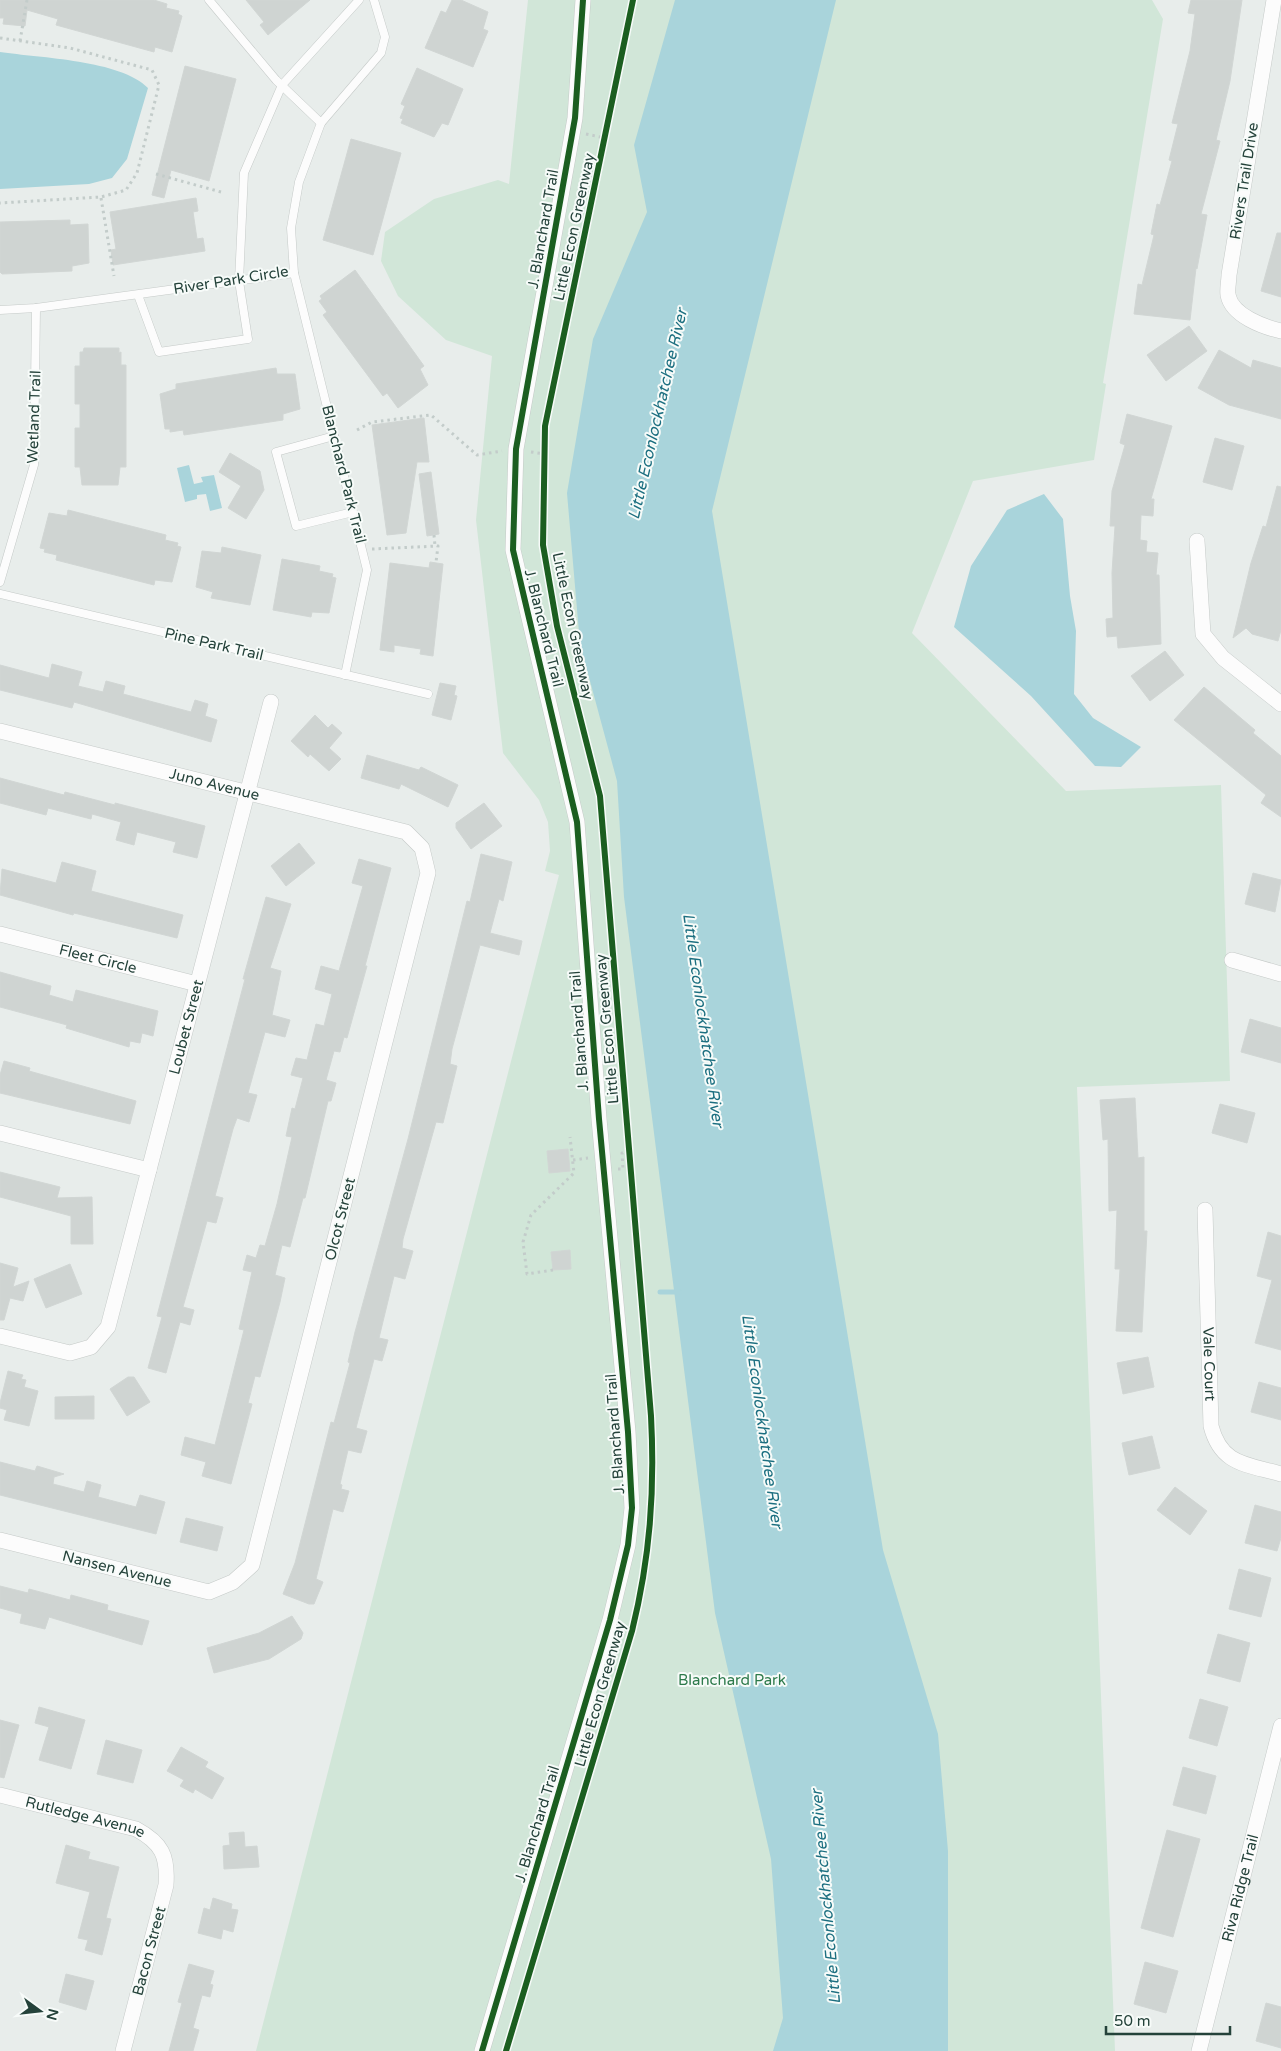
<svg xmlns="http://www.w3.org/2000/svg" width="1281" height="2051" font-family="'Varela Round',sans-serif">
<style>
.green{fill:#d1e6d8}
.water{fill:#a9d4db}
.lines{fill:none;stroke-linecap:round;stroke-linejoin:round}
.stream{stroke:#a9d4db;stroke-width:5}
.building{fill:#cfd4d2;stroke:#d1d6d4}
.lane-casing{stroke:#c5cac8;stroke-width:9}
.street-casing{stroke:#c5cac8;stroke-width:16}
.path{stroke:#c3ccca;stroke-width:3;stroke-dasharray:2.5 4;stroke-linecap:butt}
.lane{stroke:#fcfcfc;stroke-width:8}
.street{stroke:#fcfcfc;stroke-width:15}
.cycleway-casing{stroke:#f7fbf9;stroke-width:9}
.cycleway{stroke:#1b5e20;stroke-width:6}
.labels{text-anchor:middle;stroke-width:4;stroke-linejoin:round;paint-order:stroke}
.street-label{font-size:15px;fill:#24423a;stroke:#f7fbf9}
.park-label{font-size:15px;fill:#2d7a4b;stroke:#f7fbf9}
.water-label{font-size:16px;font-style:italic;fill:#1c6f80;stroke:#f7fbf9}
</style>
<rect width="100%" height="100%" fill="#e8edeb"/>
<polygon class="green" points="528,0 1152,0 1163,19 1103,383 1106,384 1094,460 973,481 912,633 1066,791 1221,785 1230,1081 1077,1087 1115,2051 256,2051 559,875 545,871 550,851 548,822 539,800 503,753 476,520 492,356 446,340 398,296 381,261 385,232 434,199 498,180 509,184"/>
<g class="water">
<polygon points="675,0 836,0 712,511 883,1550 938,1734 948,1851 948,2051 773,2051 783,2018 771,1859 715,1613 624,897 617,781 580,644 567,493 593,339 647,212 634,145"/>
<path d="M0 52C40 58 121 60 148 88L127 159 112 178 89 184 0 189Z"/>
<polygon points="189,465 194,484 203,482 201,477 214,475 222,508 210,511 206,494 197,495 197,499 185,502 177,468"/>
<polygon points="1044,494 1063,519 1070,596 1076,631 1074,694 1093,718 1141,747 1121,767 1095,766 1031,696 954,627 971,566 1007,510"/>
</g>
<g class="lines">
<polyline class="stream" points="660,1292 679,1292"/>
</g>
<g class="building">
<polygon points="0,0 154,0 167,4 166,8 179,11 178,14 182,16 172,52 155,47 154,52 56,25 58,19 27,10 25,26 3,24 4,18 0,18"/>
<polygon points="246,0 310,0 268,35 260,25 264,22"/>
<polygon points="452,0 461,0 488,12 483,29 488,31 473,67 425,48 441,11 446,13"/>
<polygon points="1191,0 1242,0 1230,81 1216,140 1220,141 1201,214 1207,215 1197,269 1196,268 1190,320 1134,314 1138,284 1142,285 1154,235 1151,234 1157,204 1160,205 1172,161 1169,160 1178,124 1172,123 1190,51 1195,14 1188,13"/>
<polygon points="185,66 236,79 209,181 171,170 164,198 152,195"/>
<polygon points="417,68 463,89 448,125 442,123 434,137 401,123 403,119 400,118 405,106 401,104"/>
<polygon points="351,139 401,153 373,255 323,240"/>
<polygon points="196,198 198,211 193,212 197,239 203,238 205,251 113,265 111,250 116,249 110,212"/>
<polygon points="70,220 70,225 88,224 89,263 72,266 72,271 2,274 0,272 0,222"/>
<polygon points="1277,233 1281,233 1281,297 1261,291"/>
<polygon points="355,270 424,366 420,369 428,385 398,408 387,393 383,396 323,315 327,312 319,301 322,299 320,296"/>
<polygon points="1189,326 1207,351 1166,381 1147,355"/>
<polygon points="84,348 119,348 119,353 121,352 121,365 126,365 126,467 120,467 118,485 82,485 80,467 75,467 75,428 80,428 80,404 75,404 75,366 80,366 80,352 83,352"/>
<polygon points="1219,350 1251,368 1253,360 1281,368 1281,419 1229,405 1198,388"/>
<polygon points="276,368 277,374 295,374 300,409 283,414 283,420 184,435 183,430 170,432 170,429 165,429 160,394 176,389 176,384"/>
<polygon points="1127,414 1172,426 1151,499 1154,499 1153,516 1141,515 1140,540 1147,541 1146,552 1158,553 1156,575 1159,575 1161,644 1118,648 1117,636 1107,637 1106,619 1113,618 1112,573 1115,526 1110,526 1112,491 1125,445 1120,443"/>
<polygon points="424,418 429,462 417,462 406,533 387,535 372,425"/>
<polygon points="1215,438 1244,446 1232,490 1203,482"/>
<polygon points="230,453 260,471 264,490 246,519 228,508 241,486 219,472"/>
<polygon points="431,472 439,534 427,536 419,474"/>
<polygon points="1277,486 1281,487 1281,630 1278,641 1252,634 1246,628 1233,638 1251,563 1263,526 1266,527"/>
<polygon points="68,510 166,535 165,540 178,543 177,546 181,547 172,582 155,580 154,585 56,560 57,555 44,552 45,549 40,548 49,513 67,516"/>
<polygon points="222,547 261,555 250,605 211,598 213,592 196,587 202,551 221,553"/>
<polygon points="282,559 320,566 319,571 333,574 332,577 336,578 329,613 312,612 311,617 273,610"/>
<polygon points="430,562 443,564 433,656 420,654 421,649 394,645 394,652 380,650 390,563 429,568"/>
<polygon points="1165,651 1184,675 1150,701 1131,676"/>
<polygon points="52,664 82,672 78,686 103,692 106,681 125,686 123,694 191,712 195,700 208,704 205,716 217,720 211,742 74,702 72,708 0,690 0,665 49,678"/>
<polygon points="440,683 456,686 454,695 457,696 451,720 432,715"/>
<polygon points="1204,687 1255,730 1253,733 1281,756 1281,817 1261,803 1266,795 1174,720"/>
<polygon points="315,715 328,728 332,724 342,733 329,748 341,759 329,771 310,754 308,757 291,741"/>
<polygon points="367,755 419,770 421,767 458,785 448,807 401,784 399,789 361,778"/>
<polygon points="0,778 64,795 65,792 115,805 115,803 205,826 197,858 173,852 176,842 137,832 134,845 116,840 121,822 92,814 91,819 48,808 46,815 0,803"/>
<polygon points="484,803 502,826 471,849 456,828 456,823"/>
<polygon points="299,843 315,863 286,886 271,866"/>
<polygon points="481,854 512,862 503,901 499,899 490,933 522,941 519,955 480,945 452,1049 450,1064 457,1066 443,1123 436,1122 403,1239 402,1248 413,1251 405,1279 394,1276 379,1338 388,1340 382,1361 374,1359 373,1363 356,1428 367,1431 361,1453 348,1450 340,1484 342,1485 341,1489 349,1491 343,1512 333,1509 316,1579 323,1582 314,1604 309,1604 283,1594 295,1563 331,1422 334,1423 350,1363 348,1362 355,1332 408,1139 467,901 470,902"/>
<polygon points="359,859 391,868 365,966 367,966 347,1038 344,1037 340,1052 334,1051 326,1080 336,1083 331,1101 328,1101 305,1198 303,1198 290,1247 282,1245 275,1275 285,1278 280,1302 260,1377 255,1376 248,1403 252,1404 231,1484 202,1476 206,1462 181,1455 185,1437 215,1445 244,1330 239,1329 252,1272 243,1270 247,1255 256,1258 260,1245 265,1246 277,1204 292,1137 286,1136 292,1108 295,1109 303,1078 291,1075 296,1058 307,1060 316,1024 324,1026 332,994 315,989 321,966 339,971 363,886 352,883"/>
<polygon points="62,862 96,871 91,891 183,915 177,938 74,913 73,915 0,895 2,869 56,883"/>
<polygon points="1253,873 1281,880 1275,912 1245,904"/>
<polygon points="266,897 291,904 270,968 281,971 272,1015 290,1020 285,1037 265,1032 248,1093 257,1095 249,1122 237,1118 233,1129 215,1196 223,1198 216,1223 207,1221 183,1307 194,1310 190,1325 180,1322 166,1373 148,1368 162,1317 157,1316 245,979 243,979"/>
<polygon points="0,972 51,986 49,995 73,1002 76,990 158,1011 153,1036 142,1033 140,1043 130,1041 129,1047 66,1028 67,1025 0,1007"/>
<polygon points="1250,1019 1281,1028 1281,1063 1241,1052"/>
<polygon points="4,1061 30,1068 29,1071 136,1101 130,1124 0,1093 0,1075"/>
<polygon points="1135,1098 1138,1158 1144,1157 1144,1231 1147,1231 1142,1332 1116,1331 1120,1269 1115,1269 1117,1210 1109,1211 1108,1139 1103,1140 1100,1100"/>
<polygon points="1220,1104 1255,1113 1247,1143 1212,1133"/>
<polygon points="568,1149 570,1171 549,1173 547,1151"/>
<polygon points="0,1172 60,1187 57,1198 92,1197 93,1244 71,1244 71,1216 0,1197"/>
<polygon points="1268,1232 1281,1236 1281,1350 1255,1343 1272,1280 1257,1276"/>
<polygon points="570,1250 571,1269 553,1270 551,1252"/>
<polygon points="0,1263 18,1268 13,1287 29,1281 23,1301 10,1298 4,1320 0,1320"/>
<polygon points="70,1264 82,1294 46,1308 34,1279"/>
<polygon points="1148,1357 1154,1387 1123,1394 1117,1363"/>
<polygon points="8,1371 23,1375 21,1379 26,1380 24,1387 38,1391 29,1426 4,1420 7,1410 0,1408 0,1403"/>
<polygon points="128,1377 134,1377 150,1402 127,1416 110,1389"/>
<polygon points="1259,1382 1281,1388 1281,1420 1251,1412"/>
<polygon points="94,1396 94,1419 55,1419 55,1397"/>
<polygon points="1152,1436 1160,1468 1129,1475 1122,1443"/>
<polygon points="0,1462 35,1471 37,1466 64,1474 54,1477 53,1484 84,1492 87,1481 101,1485 98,1497 136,1507 140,1495 165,1502 156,1534 0,1495"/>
<polygon points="1175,1487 1207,1511 1190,1535 1157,1510"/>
<polygon points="1255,1505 1281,1512 1281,1538 1277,1551 1245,1543"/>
<polygon points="186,1518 223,1527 217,1551 180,1542"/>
<polygon points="1239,1569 1271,1578 1261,1617 1229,1609"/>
<polygon points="0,1586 28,1593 29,1589 70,1600 71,1595 108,1605 107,1610 149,1621 142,1645 49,1617 45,1629 20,1623 22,1614 0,1608"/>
<polygon points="292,1616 303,1633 301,1639 269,1659 214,1673 207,1648 259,1633"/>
<polygon points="1218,1634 1250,1643 1240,1682 1207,1673"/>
<polygon points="1200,1699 1228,1707 1217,1746 1189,1738"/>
<polygon points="39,1707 85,1720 71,1769 39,1760 49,1727 35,1723"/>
<polygon points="0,1720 19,1725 4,1778 0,1777"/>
<polygon points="106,1740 142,1750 133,1783 97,1774"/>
<polygon points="181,1747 208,1762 205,1767 224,1778 212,1799 195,1789 193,1793 180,1786 184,1780 167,1771"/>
<polygon points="1183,1767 1216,1776 1206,1814 1173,1805"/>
<polygon points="1167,1830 1200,1839 1173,1937 1141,1928"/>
<polygon points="244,1832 245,1847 257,1846 259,1867 224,1869 223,1846 230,1845 229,1833"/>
<polygon points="66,1845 90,1852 88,1859 119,1867 106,1918 111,1919 102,1955 85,1950 88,1940 78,1938 90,1892 56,1883"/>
<polygon points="213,1898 232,1904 231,1909 238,1910 233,1932 223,1929 221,1939 198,1933 204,1908 210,1910"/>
<polygon points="1145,1962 1178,1971 1166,2013 1134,2004"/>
<polygon points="189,1964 214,1971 210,1984 213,1985 210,1997 202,1995 193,2028 199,2030 193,2051 169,2051 182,2003 178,2002"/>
<polygon points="66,1974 94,1981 86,2010 59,2002"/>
<polygon points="1266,2003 1281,2007 1281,2048 1256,2041"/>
</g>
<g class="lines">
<defs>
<g id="lane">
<polyline points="209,0 276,80 321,123 299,182 291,228 294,273 367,570 345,675"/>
<polyline points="321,123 381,53 385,37 374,0"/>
<polyline points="138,295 159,352 248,339 239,281 244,173 282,85 359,0"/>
<polyline points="0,310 36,308 294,273"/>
<polyline points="334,436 276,452 296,526 353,512"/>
<polyline points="0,582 34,465 36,308"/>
<polyline points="0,594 428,694"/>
</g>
<g id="street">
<path d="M1274 0 1229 275C1229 281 1227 289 1228 295 1232 316 1264 327 1281 331"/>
<polyline points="1197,541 1203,634 1223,658 1281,704"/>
<path id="s1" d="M0 731 406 832 422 848 428 873 252 1565 233 1582 209 1592 0 1540"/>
<path id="s2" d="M0 934 197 984"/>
<polyline points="1232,960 1281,974"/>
<polyline points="0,1133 149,1170"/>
<path id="s3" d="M1205 1210 1211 1426C1221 1465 1246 1464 1281 1474"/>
<path id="s4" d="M0 1336 70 1353 91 1347 108 1327 271 702"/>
<path id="s5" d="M0 1795 136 1829C162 1843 168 1856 166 1885L123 2051"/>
<polyline points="482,2051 610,1620 628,1545 632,1508 628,1432 599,1119 577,822 513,550 516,449 575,118 583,0"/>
<path id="s6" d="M1199 2051 1281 1726"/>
</g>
</defs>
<use href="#lane" class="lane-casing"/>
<use href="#street" class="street-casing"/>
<g class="path">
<polyline points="0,38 70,48 152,70 159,85 137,173 126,190 101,197 0,203"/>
<polyline points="20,41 27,0"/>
<polyline points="586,134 605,138"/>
<polyline points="156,174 221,192"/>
<polyline points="101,198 114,276"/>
<polyline points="357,430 372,422 431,415 477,455 502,451"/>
<polyline points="531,452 545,454"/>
<polyline points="434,535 435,546"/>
<polyline points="372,549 438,546 436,562"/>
<polyline points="573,1160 588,1158"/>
<polyline points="618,1169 623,1169 622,1153 629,1152"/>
<polyline points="553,1270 527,1274 523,1242 531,1215 574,1173 570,1137"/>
<polyline points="612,1663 619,1675"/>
</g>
<use href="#lane" class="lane"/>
<use href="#street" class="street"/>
<defs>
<g id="cycleway">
<polyline points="482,2051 610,1620 628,1545 632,1508 628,1432 599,1119 577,822 513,550 516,449 575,118 583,0"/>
<path d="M506 2051 632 1631C650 1558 655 1491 651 1416L600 796 557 626 543 545 545 426 633 0"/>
</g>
</defs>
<use href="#cycleway" class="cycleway-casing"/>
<use href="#cycleway" class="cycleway"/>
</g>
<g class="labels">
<g class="street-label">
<text transform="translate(1244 181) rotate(-81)" y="5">Rivers Trail Drive</text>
<text transform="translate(574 227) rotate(-78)" y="5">Little Econ Greenway</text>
<text transform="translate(543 229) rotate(-80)" y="5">J. Blanchard Trail</text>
<text transform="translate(231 280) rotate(-9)" y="5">River Park Circle</text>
<text transform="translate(34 417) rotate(-88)" y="5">Wetland Trail</text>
<text transform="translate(344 474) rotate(76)" y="5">Blanchard Park Trail</text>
<text transform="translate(573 626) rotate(78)" y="5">Little Econ Greenway</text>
<text transform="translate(544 628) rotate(76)" y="5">J. Blanchard Trail</text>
<text transform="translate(214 644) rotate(13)" y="5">Pine Park Trail</text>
<text dy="5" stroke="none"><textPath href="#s1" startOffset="221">Juno Avenue</textPath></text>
<text dy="5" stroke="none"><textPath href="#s2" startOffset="101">Fleet Circle</textPath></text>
<text dy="5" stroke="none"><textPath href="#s4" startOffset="430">Loubet Street</textPath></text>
<text transform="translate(607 1029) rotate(-95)" y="5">Little Econ Greenway</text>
<text transform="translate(579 1031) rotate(-94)" y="5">J. Blanchard Trail</text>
<text transform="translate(340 1219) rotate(-76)" y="5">Olcot Street</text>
<text dy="5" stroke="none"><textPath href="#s3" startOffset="154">Vale Court</textPath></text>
<text transform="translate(615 1434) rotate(-94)" y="5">J. Blanchard Trail</text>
<text transform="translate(117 1569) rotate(14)" y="5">Nansen Avenue</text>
<text transform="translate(600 1694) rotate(-74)" y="5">Little Econ Greenway</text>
<text dy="5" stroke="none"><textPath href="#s5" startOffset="88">Rutledge Avenue</textPath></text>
<text transform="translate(537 1824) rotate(-73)" y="5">J. Blanchard Trail</text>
<text dy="5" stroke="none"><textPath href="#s6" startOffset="168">Riva Ridge Trail</textPath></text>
<text transform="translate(149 1951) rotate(-75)" y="5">Bacon Street</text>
</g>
<g class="park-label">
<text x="732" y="1685">Blanchard Park</text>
</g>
<g class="water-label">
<text transform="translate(657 414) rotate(-77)" y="6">Little Econlockhatchee River</text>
<text transform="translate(704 1020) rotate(82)" y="6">Little Econlockhatchee River</text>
<text transform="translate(763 1421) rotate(82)" y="6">Little Econlockhatchee River</text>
<text transform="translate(825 1897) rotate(-95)" y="6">Little Econlockhatchee River</text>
</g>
</g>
<g transform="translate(40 2011) rotate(105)" stroke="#f7fbf9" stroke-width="4" paint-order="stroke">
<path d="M0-4L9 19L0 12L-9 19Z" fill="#24423a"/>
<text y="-8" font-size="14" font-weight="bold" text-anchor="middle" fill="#24423a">N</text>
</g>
<path d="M1106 2026v8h124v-8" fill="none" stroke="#24423a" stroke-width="2.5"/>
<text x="1114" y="2026" font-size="15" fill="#24423a" stroke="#f7fbf9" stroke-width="4" paint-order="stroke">50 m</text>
</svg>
